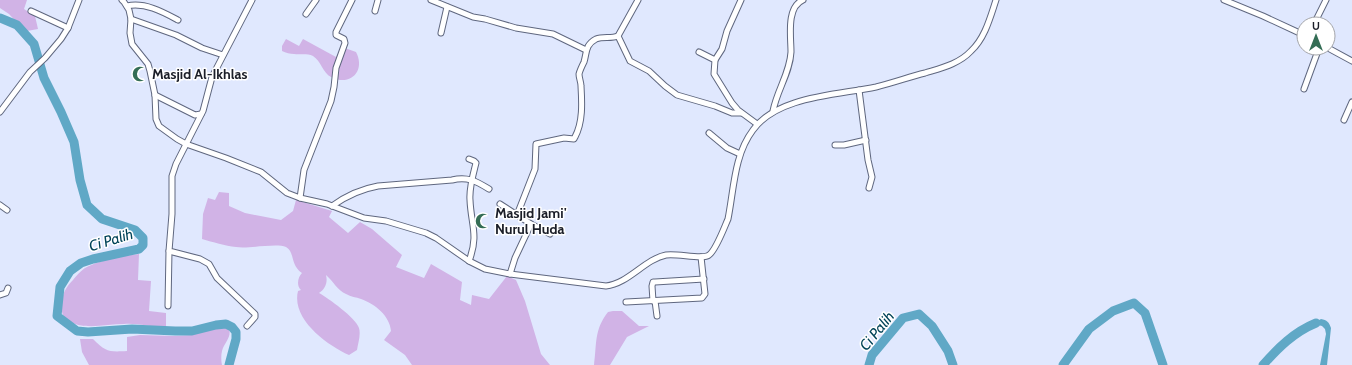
<svg xmlns="http://www.w3.org/2000/svg" width="1352" height="365" font-family="Cabin,sans-serif">
<style>
.green{fill:#d1b3e6}
.water{fill:#60a8c6}
.lines{fill:none;stroke-linecap:round;stroke-linejoin:round}
.river{stroke:#60a8c6;stroke-width:9}
.minor-casing{stroke:#5f677f;stroke-width:7}
.minor{stroke:#fff;stroke-width:5}
.labels{text-anchor:middle;stroke-width:3;stroke-linejoin:round;paint-order:stroke}
.poi-label{font-size:14px;font-weight:bold;fill:#1b1e28;stroke:#fff;text-anchor:start}
.water-label{font-size:15px;font-style:italic;fill:#004358;stroke:#fff}
</style>
<rect width="100%" height="100%" fill="#e0e8fe"/>
<g class="green">
<polygon points="0,0 27,0 24,9 35,16 38,29 27,31 22,28 9,14 0,8"/>
<path d="M286 39 299 46 303 39 336 57 342 47 356 52C366 71 350 87 331 77 323 73 321 61 313 56 307 53 300 55 294 54 290 54 286 53 282 51V46Z"/>
<path d="M219 192 229 193V206L245 213 281 220 293 211 296 200 332 211 329 217 348 233 360 222 372 229 402 255 396 267 424 278 431 264 462 282 460 300 471 305 472 295 489 299 507 276 516 280 525 301 541 354 550 365H412L405 355 384 340 391 331C390 316 375 304 361 299 356 297 351 297 346 294 338 291 333 281 326 275 328 283 325 289 319 293 328 298 356 318 359 328 361 335 358 343 357 350L349 355C327 345 291 319 298 291L301 290C296 285 298 277 302 273 290 265 295 252 286 247 276 243 249 249 236 247 225 246 213 242 202 239L203 214 208 198 215 200Z"/>
<path d="M139 254 138 280 151 281 149 311 166 313V328C152 327 138 323 124 324 106 324 83 331 67 320 61 315 61 308 62 301 63 292 67 286 73 280 78 274 82 269 89 266 104 259 123 256 139 254Z"/>
<path d="M613 311H622L639 326H649L627 337 610 365H594C597 343 594 330 608 312Z"/>
<path d="M223 327 229 329C232 337 224 343 222 351 221 355 221 361 222 365H89L82 352 80 339H93C106 352 109 352 127 351V337L140 335 174 336 192 335 216 328Z"/>
</g>
<path class="water" d="M1321 319C1327 320 1329 322 1331 328L1327 365H1320L1326 334 1325 329 1322 326 1318 325 1305 328Z"/>
<g class="lines">
<g class="river">
<polyline points="0,18 17,25 34,44 44,78 61,112 74,142 80,180 87,205 102,219 135,230 143,238 143,245 139,249 93,259 81,263 70,271 60,287 57,316 77,331 88,332 132,329 175,331 192,331 216,325 226,324 232,327 236,332 236,339 229,365"/>
<polyline points="869,365 872,355 903,318 919,314 932,326 948,351 953,365"/>
<polyline points="1063,365 1089,329 1113,311 1134,303 1145,313 1163,365"/>
<path d="M1263 365C1278 348 1294 332 1316 323"/>
</g>
<defs>
<g id="minor">
<path d="M122 0 124 2 129 10 131 19 130 33 132 44 148 64 150 71 155 95 156 119 159 126 177 139 186 144 226 158 261 172 287 193 300 198 327 204 364 218 386 221 426 233 436 238 469 261 485 269 510 274 606 286C628 284 645 259 666 255 677 253 703 260 709 255 716 250 724 228 728 219 734 189 734 155 753 130 777 96 838 95 876 87 893 83 909 77 925 73 941 68 959 64 971 51 985 38 990 18 996 0"/>
<polyline points="431,0 473,17 485,19 516,28 553,34 586,50"/>
<polyline points="1224,0 1263,16 1304,35"/>
<path d="M127 6C145 2 163 12 178 20"/>
<polyline points="31,11 68,28"/>
<polyline points="375,11 378,0"/>
<polyline points="306,14 316,0"/>
<polyline points="131,19 176,35 202,48 223,55"/>
<polyline points="1314,24 1326,0"/>
<polyline points="441,33 447,7"/>
<polyline points="618,36 630,61 649,71 665,86 677,95 715,106 732,113 741,113"/>
<polyline points="1328,48 1352,61"/>
<polyline points="699,52 715,60 714,74 732,103 738,110 757,124"/>
<polyline points="715,60 722,49 727,31 741,0"/>
<polyline points="1304,89 1319,48"/>
<polyline points="859,90 868,160 872,177 869,188"/>
<polyline points="155,95 195,115 201,114"/>
<path d="M773 111C777 90 790 73 791 52 791 37 786 7 803 0"/>
<polyline points="0,112 30,72 45,58 61,39 68,28 79,0"/>
<polyline points="1344,120 1352,102"/>
<polyline points="709,133 727,148 740,154"/>
<polyline points="835,145 844,145 866,140"/>
<path d="M469 159 474 161 476 163C473 175 469 188 470 200 471 225 479 235 469 261"/>
<polyline points="300,198 304,170 331,101 334,87 336,68 345,43 344,39 336,35 336,32 352,0"/>
<polyline points="500,204 517,215"/>
<polyline points="0,205 7,210"/>
<path d="M332 206C346 196 361 189 378 186L452 180C467 176 476 181 489 189"/>
<polyline points="531,224 550,234"/>
<path d="M510 274 515 258 531 224 517 215 535 169 536 144 564 138 574 139 575 137C583 122 582 103 581 86 581 82 579 78 579 74 580 70 582 66 584 62 587 52 585 45 596 39 603 36 611 39 618 36L638 0"/>
<polyline points="0,295 6,293 8,288"/>
<polyline points="653,301 652,286 653,282 655,282 704,279"/>
<polyline points="655,301 657,316"/>
<polyline points="626,302 702,298 705,294 701,257"/>
<polyline points="168,306 169,251"/>
<polyline points="247,326 255,317 255,314 217,278 209,264 200,259 169,251 172,214 172,176 176,164 203,111 212,77 252,0"/>
</g>
</defs>
<use href="#minor" class="minor-casing"/>
<use href="#minor" class="minor"/>
</g>
<defs>
<symbol id="mosque-bare" viewBox="-9 -9 18 18"><path d="M3.5-4.9A6 6 0 1 0 3.5 4.9A5 5 0 1 1 3.5-4.9Z" fill="#346d55" stroke="#fff" stroke-width="2.5" paint-order="stroke"/></symbol>
</defs>
<g fill-rule="evenodd">
<use href="#mosque-bare" x="129" y="63" width="22" height="22"/>
<use href="#mosque-bare" x="472" y="210" width="22" height="22"/>
</g>
<g class="labels">
<g class="poi-label">
<text x="152" y="79">Masjid Al-Ikhlas</text>
<text x="495" y="218">Masjid Jami'<tspan x="495" dy="16">Nurul Huda</tspan></text>
</g>
<g class="water-label">
<text transform="translate(111 240) rotate(-17)" y="5">Ci Palih</text>
<text transform="translate(877 331) rotate(-51)" y="5">Ci Palih</text>
</g>
</g>
<g transform="translate(1316 36)"><circle r="19" fill="#ffffff" stroke="#a4a5a9"/>
<path d="M0-3L7 15L0 10L-7 15Z" fill="#346d55"/>
<text y="-6" font-size="11" font-weight="bold" text-anchor="middle" fill="#1b1e28">U</text>
</g>
</svg>
